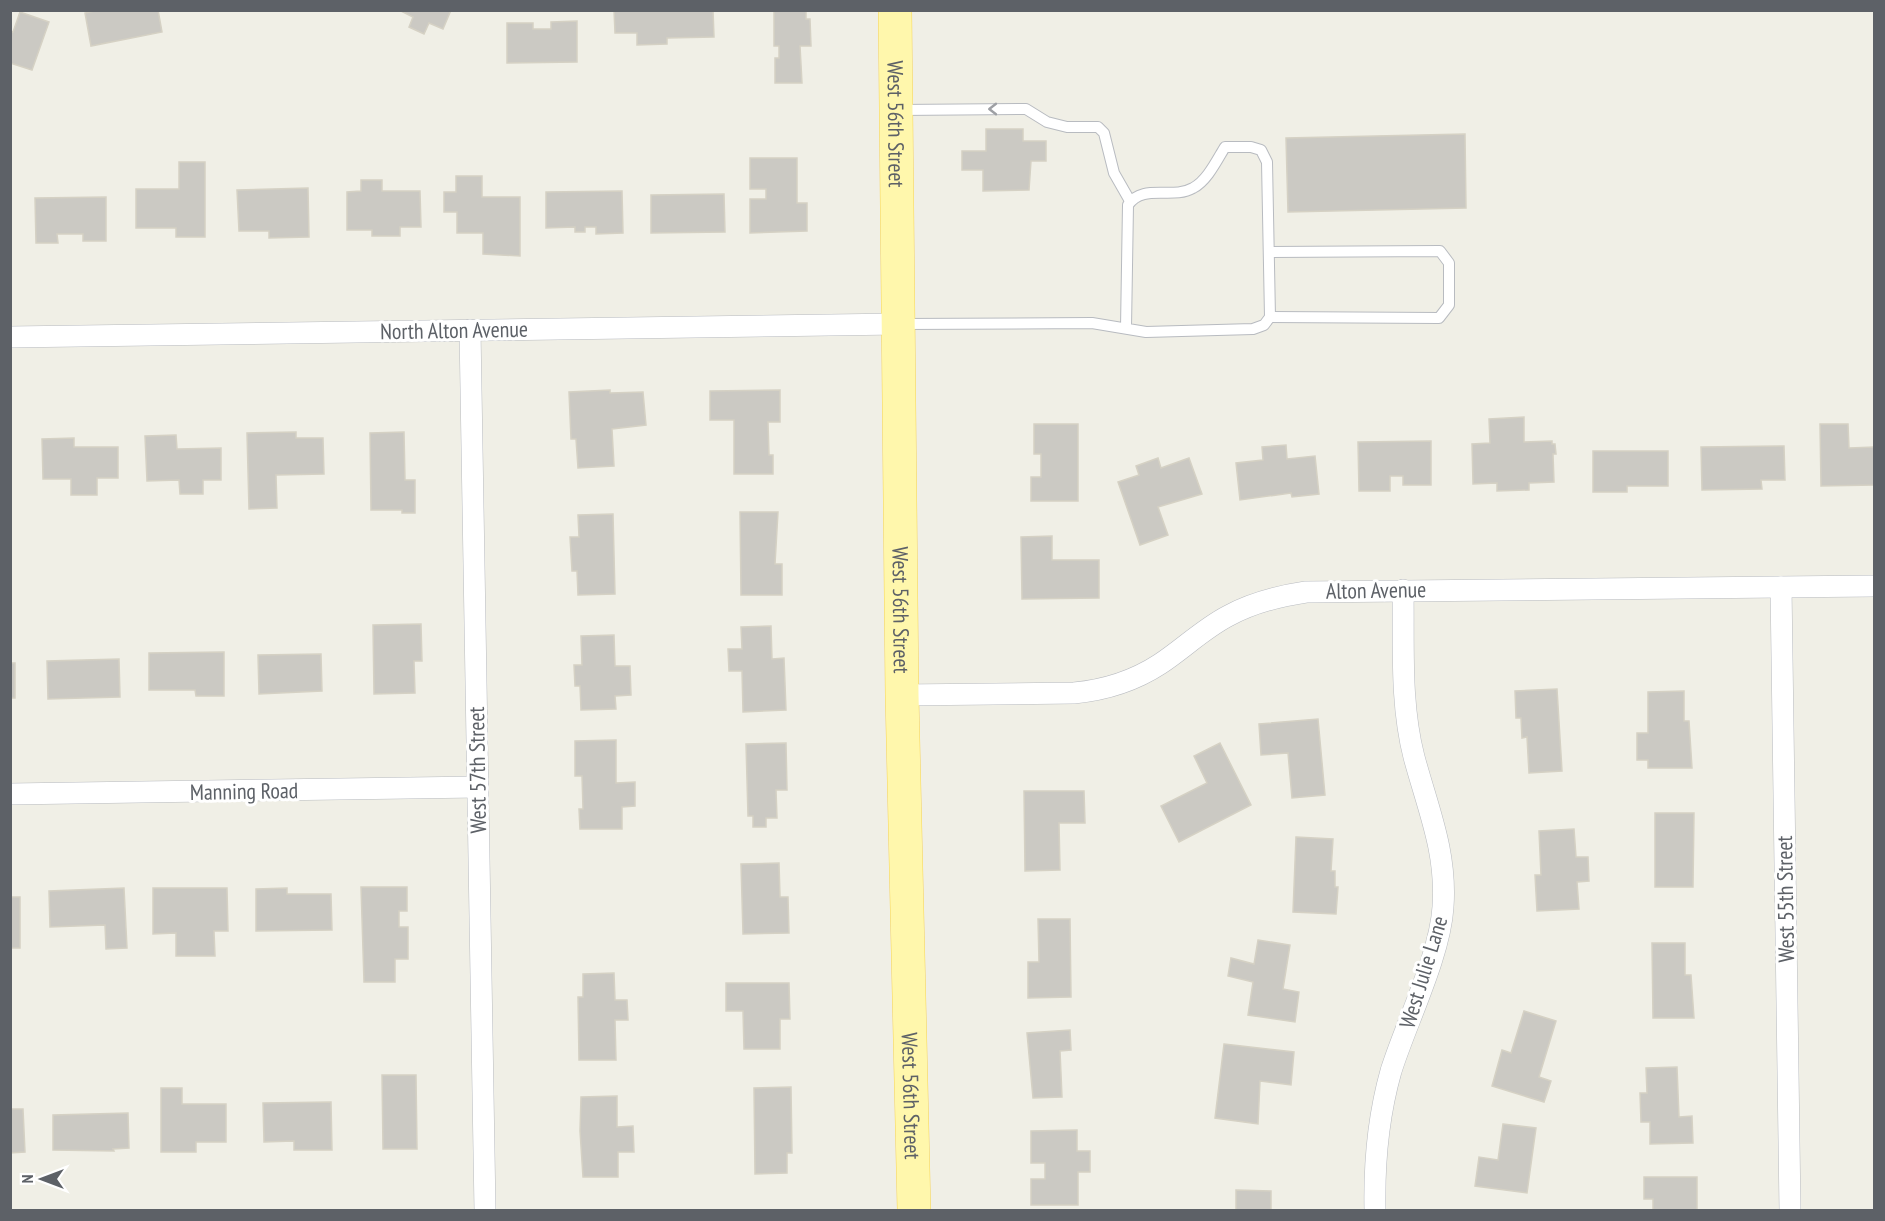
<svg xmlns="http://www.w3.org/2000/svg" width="1885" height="1221" font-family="'PT Sans Narrow',sans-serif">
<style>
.building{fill:#cbc9c3;stroke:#d5d1c4;stroke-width:1.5}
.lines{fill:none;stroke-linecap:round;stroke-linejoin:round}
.service-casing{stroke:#b8bbc0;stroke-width:12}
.minor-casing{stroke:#b8bbc0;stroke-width:22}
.primary-casing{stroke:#f6d459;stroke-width:34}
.service{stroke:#fff;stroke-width:10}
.minor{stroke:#fff;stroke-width:21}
.primary{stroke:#fff7ac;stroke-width:33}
.oneway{stroke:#9ea0a4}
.labels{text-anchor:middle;stroke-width:6;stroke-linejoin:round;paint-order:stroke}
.street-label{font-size:22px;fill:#5d6167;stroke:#fff}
</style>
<rect width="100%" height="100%" fill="#f0efe6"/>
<g class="building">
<polygon points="99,10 158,10 162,32 91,46 85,13"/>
<polygon points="399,10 451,10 443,29 429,23 424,34 409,27 413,17"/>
<polygon points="614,10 713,10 714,37 667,38 667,44 637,45 637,33 615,33"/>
<polygon points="774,10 806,10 806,19 810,19 811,46 800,46 802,83 775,83 775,58 779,58 779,46 774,46"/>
<polygon points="20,12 49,22 32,70 10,63 10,31 13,32"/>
<polygon points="577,21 577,62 507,63 507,23 533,23 533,29 551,29 551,22"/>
<polygon points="986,129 1023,129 1023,141 1046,141 1046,161 1031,161 1029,190 983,191 983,170 962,170 962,151 986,151"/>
<polygon points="1465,134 1466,208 1288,212 1286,138"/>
<polygon points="750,158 797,158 797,203 807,203 807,231 750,233 750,199 766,199 766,189 750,189"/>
<polygon points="179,162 205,162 205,237 176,237 176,228 136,228 136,189 179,189"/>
<polygon points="456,176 482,176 482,197 520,197 520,256 483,254 483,233 457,233 457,212 444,212 444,192 456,192"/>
<polygon points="361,180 382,180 382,191 420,191 421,227 400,227 400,236 372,236 372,230 347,230 347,192 361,191"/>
<polygon points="308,188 309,237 269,238 269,231 239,231 237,190"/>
<polygon points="622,191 623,233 596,234 596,227 585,227 585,232 575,232 575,227 546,228 546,192"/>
<polygon points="724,194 725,232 651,233 651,195"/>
<polygon points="106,197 106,241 83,241 83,234 57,234 58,243 36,243 35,198"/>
<polygon points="610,390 610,393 643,392 646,425 612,429 614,466 578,468 576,439 571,439 569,392"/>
<polygon points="780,390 780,422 768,422 769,455 773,455 773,474 734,474 734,420 710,420 710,391"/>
<polygon points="1524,417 1524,442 1552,441 1552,444 1555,444 1556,454 1553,454 1554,482 1529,483 1529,490 1497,491 1497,483 1473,484 1472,444 1490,443 1489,419"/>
<polygon points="1034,424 1078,424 1078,501 1031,501 1031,477 1041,477 1041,454 1034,454"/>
<polygon points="1820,424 1848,424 1849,448 1874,447 1874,485 1821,486"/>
<polygon points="296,432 296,438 323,438 324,474 276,475 277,508 249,509 247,433"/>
<polygon points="404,432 405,480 415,480 415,513 402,513 402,510 371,510 370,433"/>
<polygon points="176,435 177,449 221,448 221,480 203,480 203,494 180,494 179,480 147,481 145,436"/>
<polygon points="74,438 74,447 118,447 118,478 97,478 97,495 71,495 71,479 43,479 42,439"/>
<polygon points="1431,441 1431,485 1403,485 1403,476 1390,476 1390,491 1359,491 1358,442"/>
<polygon points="1286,445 1287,459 1315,456 1319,494 1292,497 1291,493 1240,500 1236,463 1263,460 1262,447"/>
<polygon points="1784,446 1785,480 1761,480 1762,489 1702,490 1701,447"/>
<polygon points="1593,451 1668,451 1668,486 1627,486 1627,492 1593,492"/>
<polygon points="1158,458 1161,468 1189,458 1202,494 1158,507 1168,535 1140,545 1118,482 1139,475 1136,466"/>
<polygon points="740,512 778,512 775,564 782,564 782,595 741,595"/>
<polygon points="613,514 615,594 578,595 577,571 572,571 570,537 579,537 578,515"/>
<polygon points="1052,536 1052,560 1099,560 1099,598 1022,599 1021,537"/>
<polygon points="421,624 422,661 414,661 415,693 374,694 373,625"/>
<polygon points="771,626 772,659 784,658 786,710 743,712 742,671 729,671 728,649 742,649 741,627"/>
<polygon points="614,635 615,666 630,666 631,695 615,696 616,709 581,710 580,686 575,686 574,665 582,665 581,636"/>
<polygon points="224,652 224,696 196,696 195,690 149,690 149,653"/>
<polygon points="321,654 322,691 259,694 258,655"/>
<polygon points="119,659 120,697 48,699 47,661"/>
<rect x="10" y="663" width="5" height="35"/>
<polygon points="1557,689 1562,771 1529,773 1527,737 1522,738 1521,718 1516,718 1515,691"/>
<polygon points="1684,691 1684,721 1689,721 1692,768 1648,768 1648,760 1637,760 1637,733 1648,733 1648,692"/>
<polygon points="1318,719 1325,795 1292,798 1288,753 1261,755 1259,724"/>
<polygon points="616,740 616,783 635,782 635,806 622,807 622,829 580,829 579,809 583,809 582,776 575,776 575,741"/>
<polygon points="786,743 787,790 776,790 777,818 766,818 766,827 753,827 753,816 748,816 746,744"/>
<polygon points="1220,743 1251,805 1179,842 1161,806 1207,783 1194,756"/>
<polygon points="1024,791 1084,791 1085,823 1059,823 1060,870 1025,871"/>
<polygon points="1655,813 1694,813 1693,887 1655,887"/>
<polygon points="1574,829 1576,857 1588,857 1589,881 1577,882 1579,909 1537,911 1535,875 1541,875 1539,831"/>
<polygon points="1296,837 1333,839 1331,871 1335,871 1335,887 1338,887 1336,914 1293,912"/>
<polygon points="779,863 780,897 788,897 789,933 743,934 741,864"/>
<polygon points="361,887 407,887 407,911 399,911 399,927 408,927 408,959 395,959 395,982 364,982"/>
<polygon points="124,888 127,948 106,949 105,925 50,927 49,891"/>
<polygon points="153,888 227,888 228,931 214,931 215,956 176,956 176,933 153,934"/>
<polygon points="287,888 287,894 331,894 332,930 256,931 256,889"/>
<rect x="10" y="897" width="10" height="51"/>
<polygon points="1038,919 1070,919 1071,997 1028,998 1028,962 1039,962"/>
<polygon points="1258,940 1290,945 1283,989 1299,992 1295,1022 1248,1015 1253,982 1228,976 1231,958 1254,964"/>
<polygon points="1652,943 1685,943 1685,975 1691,975 1694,1018 1653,1018"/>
<polygon points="614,973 615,1000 627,1000 628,1020 615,1020 616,1060 579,1060 578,997 583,997 583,974"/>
<polygon points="726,983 789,983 790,1019 780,1019 780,1049 744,1049 743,1011 726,1011"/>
<polygon points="1524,1011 1556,1021 1539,1077 1551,1081 1544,1102 1492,1086 1502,1050 1511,1053"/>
<polygon points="1070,1030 1071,1050 1060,1051 1062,1097 1033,1098 1027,1033"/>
<polygon points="1224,1044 1294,1052 1291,1085 1260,1081 1258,1124 1215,1118"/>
<polygon points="1677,1067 1679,1117 1692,1116 1693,1143 1650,1144 1650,1122 1641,1122 1640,1093 1647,1093 1646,1068"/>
<polygon points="382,1075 416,1075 417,1149 383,1149"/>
<polygon points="791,1087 792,1153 787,1153 787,1173 755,1174 754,1088"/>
<polygon points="161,1088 182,1088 182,1104 226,1104 226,1142 196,1142 196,1152 161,1152"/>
<polygon points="617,1096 617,1127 633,1126 634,1152 618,1152 618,1177 583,1177 580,1131 581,1097"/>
<polygon points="331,1102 332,1150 294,1150 294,1141 264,1142 263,1103"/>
<polygon points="10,1109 23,1109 25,1152 10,1153"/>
<polygon points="128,1113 129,1148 113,1149 114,1151 53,1150 53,1115"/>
<polygon points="1503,1124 1536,1128 1527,1193 1475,1186 1479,1157 1498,1160"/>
<polygon points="1077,1130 1077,1151 1090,1151 1090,1172 1078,1172 1078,1205 1031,1205 1031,1179 1045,1179 1045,1163 1031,1163 1031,1131"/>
<polygon points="1644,1177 1697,1177 1697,1210 1653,1210 1653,1199 1644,1199"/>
<polygon points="1236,1190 1271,1191 1271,1210 1236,1210"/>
</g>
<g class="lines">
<defs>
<g id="service">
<polyline points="899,110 1026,109 1047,122 1067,127 1098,127 1104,133 1114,173 1130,201"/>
<polyline points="1269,252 1440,251 1449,263 1449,305 1439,318 1270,317"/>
<path d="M902 324 1092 323 1146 332 1253 329 1264 325 1270 317 1267 162 1261 150 1251 147H1225C1217 160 1207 181 1193 188 1172 200 1143 183 1128 205L1126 328"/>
</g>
<g id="minor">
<polyline points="470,330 485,1210"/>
<polyline points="10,337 898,324"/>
<polyline points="1781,587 1790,1210"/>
<path d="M902 695 1074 693C1105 690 1134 681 1160 664 1183 649 1203 629 1228 616 1252 603 1279 596 1306 592L1874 586"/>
<polyline points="10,794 478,787"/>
<path d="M1375 1210C1374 1163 1378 1117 1391 1071 1406 1023 1440 956 1443 907 1447 852 1428 809 1414 757 1400 703 1404 645 1403 590"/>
</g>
<g id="primary">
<path id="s1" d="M895 10 902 695 914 1210"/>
</g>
</defs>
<use href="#service" class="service-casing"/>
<use href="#minor" class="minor-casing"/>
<use href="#primary" class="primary-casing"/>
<use href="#service" class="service"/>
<use href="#minor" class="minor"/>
<use href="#primary" class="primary"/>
</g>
<defs><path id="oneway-chevron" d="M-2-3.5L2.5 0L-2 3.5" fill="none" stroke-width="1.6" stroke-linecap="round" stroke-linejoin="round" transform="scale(1.5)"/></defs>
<use class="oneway" href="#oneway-chevron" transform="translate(993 109) rotate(-180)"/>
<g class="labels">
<g class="street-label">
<text dy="8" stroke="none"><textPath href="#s1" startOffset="114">West 56th Street</textPath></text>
<text transform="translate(454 330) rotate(-1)" y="8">North Alton Avenue</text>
<text transform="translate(1376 590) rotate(-1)" y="8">Alton Avenue</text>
<text dy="8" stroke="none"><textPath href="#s1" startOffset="600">West 56th Street</textPath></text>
<text transform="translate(477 770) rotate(-91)" y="8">West 57th Street</text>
<text transform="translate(244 791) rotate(-1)" y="8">Manning Road</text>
<text transform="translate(1785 899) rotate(-91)" y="8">West 55th Street</text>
<text transform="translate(1423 972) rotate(-73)" y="8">West Julie Lane</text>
<text dy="8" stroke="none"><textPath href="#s1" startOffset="1086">West 56th Street</textPath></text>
</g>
</g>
<rect width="1885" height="1221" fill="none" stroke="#5d6167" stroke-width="24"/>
<g transform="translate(42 1179) rotate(270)" stroke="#ffffff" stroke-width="4.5" paint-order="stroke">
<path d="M0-4.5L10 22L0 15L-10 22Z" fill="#5d6167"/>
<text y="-9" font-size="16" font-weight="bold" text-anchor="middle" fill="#5d6167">N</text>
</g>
</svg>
